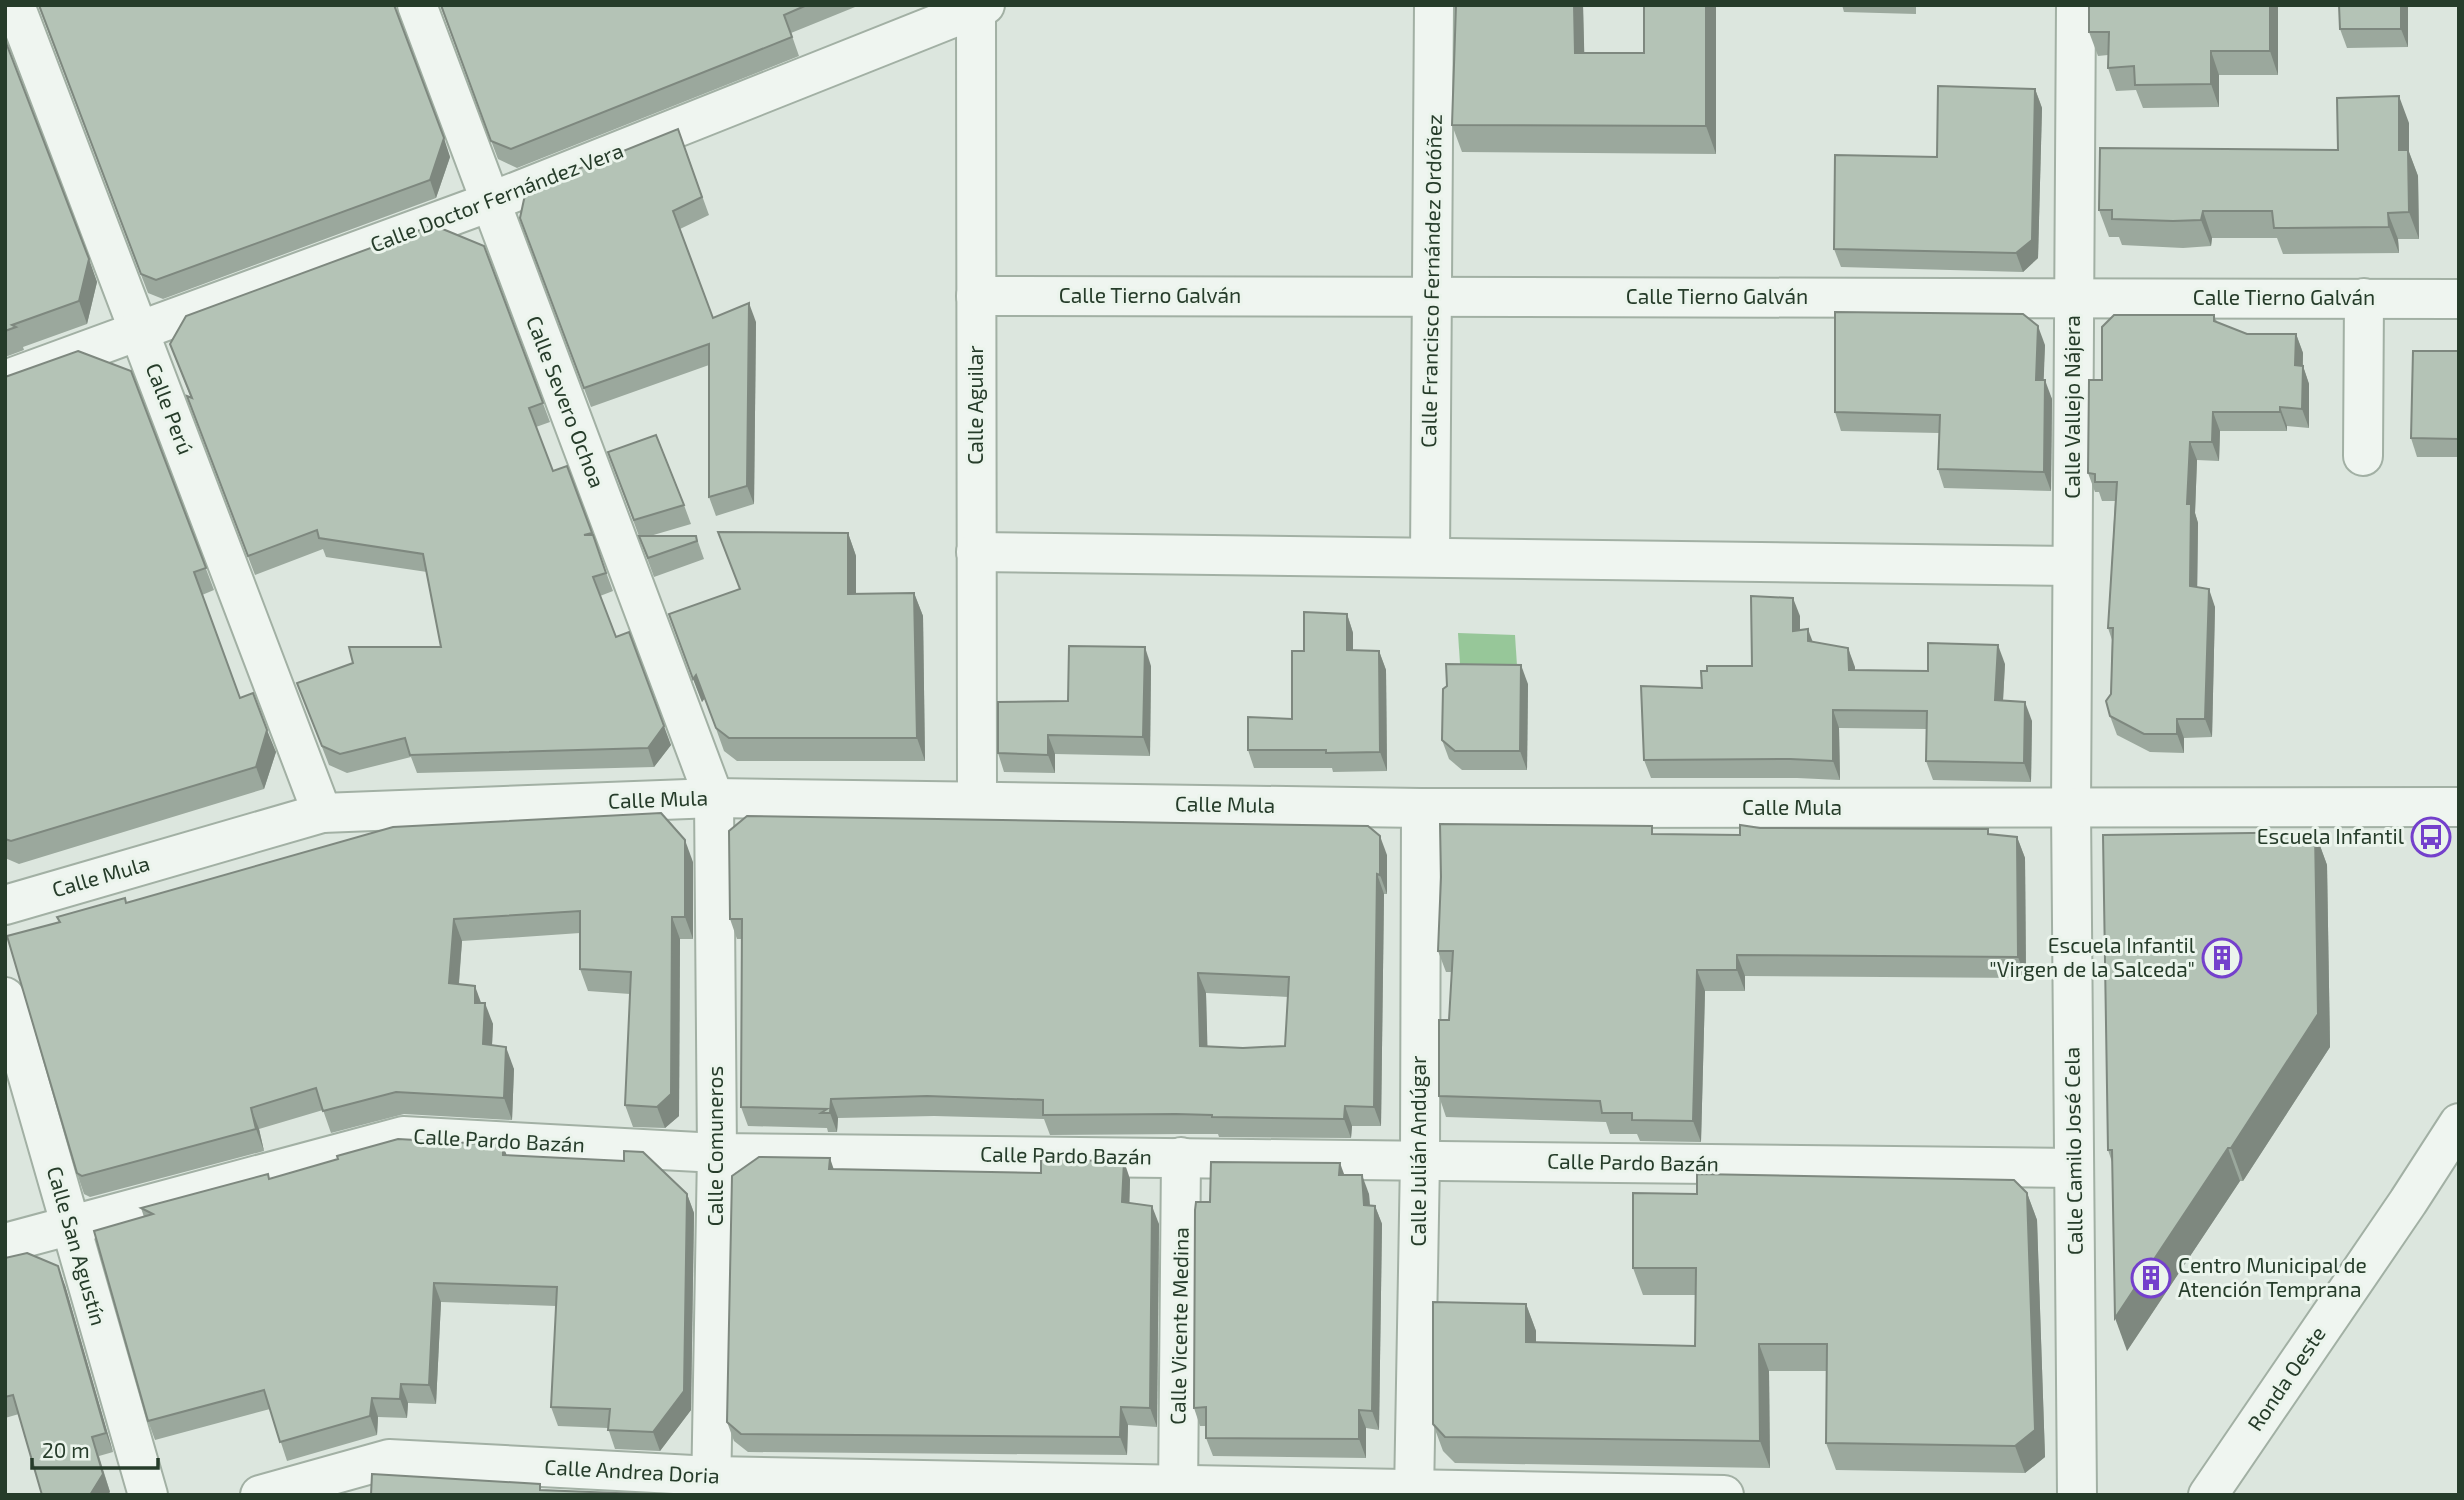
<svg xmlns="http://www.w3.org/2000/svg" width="2464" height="1500" font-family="'Exo 2',sans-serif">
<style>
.water{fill:#97c799}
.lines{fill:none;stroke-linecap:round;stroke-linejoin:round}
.street-casing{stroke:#a2b0a4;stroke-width:42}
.street{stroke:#eff5f0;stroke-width:38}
.wall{fill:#9ba89d;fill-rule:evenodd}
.shaded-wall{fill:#7e887f}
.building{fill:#b4c3b6;stroke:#7e887f;stroke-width:2;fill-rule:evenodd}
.labels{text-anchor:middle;stroke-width:6;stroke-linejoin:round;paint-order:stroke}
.street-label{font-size:21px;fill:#263c2a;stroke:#ebf4ec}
.poi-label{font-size:21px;fill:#263c2a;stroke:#ebf4ec;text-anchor:end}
</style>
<rect width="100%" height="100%" fill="#dce6de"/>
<polygon class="water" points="1458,633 1515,635 1517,666 1471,674 1460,664"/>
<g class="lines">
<defs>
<g id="street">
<polyline points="15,5 322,813"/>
<polyline points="417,5 714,798 717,1153 711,1495"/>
<polyline points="2076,5 2071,808 2077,1495"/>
<polyline points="976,9 977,801"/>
<polyline points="976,296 2459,299"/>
<polyline points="5,380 490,202 985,5"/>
<polyline points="2363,456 2364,298"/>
<polyline points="976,552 2071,566"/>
<polyline points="1430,557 1434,5"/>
<polyline points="5,905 322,813 714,798 1421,808 2459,807"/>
<polyline points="5,997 148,1495"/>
<polyline points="5,1243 403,1136 717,1153 2074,1168"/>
<polyline points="260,1495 389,1459 712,1476 1724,1495"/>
<polyline points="1178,1495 1181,1157"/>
<polyline points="1414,1495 1420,1160 1421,808"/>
<polyline points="2208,1495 2408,1202 2459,1123"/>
</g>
</defs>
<use href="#street" class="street-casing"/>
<use href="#street" class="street"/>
</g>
<g class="wall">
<polygon points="38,5 396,11 450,157 436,198 163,299 148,293"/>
<polygon points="440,5 860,5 791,33 799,56 517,168 498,159"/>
<polygon points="1583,5 1584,53 1644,53 1716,5 1716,154 1462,152 1452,125"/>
<polygon points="1842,5 1916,5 1916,14 1844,12"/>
<polygon points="2089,5 2278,5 2278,75 2219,75 2219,107 2143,108 2136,90 2116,91 2108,68 2108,55 2098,56 2089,32"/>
<polygon points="2339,5 2408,5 2408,47 2347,48 2340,29"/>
<polygon points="5,40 97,282 87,324 23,347 24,350 5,357"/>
<polygon points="2035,89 2042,108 2038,258 2023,272 1841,267 1834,249 1937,157"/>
<polygon points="2409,123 2409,152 2418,176 2419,239 2398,239 2399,253 2283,254 2277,238 2212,238 2211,246 2183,248 2122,245 2119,237 2109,237 2099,210 2338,150"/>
<polygon points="678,129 709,215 680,229 713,318 756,322 754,504 716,516 709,497 709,365 591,407 520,218"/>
<polygon points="484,246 550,422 536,427 553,471 567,466 613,591 600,596 616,637 671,745 654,767 417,773 411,757 347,773 329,765 297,683 441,647 427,572 326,557 323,549 255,575 194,415 191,398 170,344"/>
<polygon points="2214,315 2217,322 2247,334 2296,334 2303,353 2303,366 2309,384 2309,428 2287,426 2287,431 2220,431 2219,461 2197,460 2195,513 2198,523 2197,587 2215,607 2212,737 2184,738 2184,753 2150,752 2117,735 2110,716 2112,640 2108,628 2115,501 2102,501 2099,492 2095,492 2088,473 2102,380"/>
<polygon points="2045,345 2043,380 2052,399 2051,491 1944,488 1938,469 1939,433 1841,431 1835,412"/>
<polygon points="2459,351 2459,457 2417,457 2411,438"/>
<polygon points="131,371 214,590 202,595 240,698 276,752 264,789 19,864 5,858 5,377"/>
<polygon points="608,452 684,505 691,524 650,536 696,536 704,559 654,577"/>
<polygon points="848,533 856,556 856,594 914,593 923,616 925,761 737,761 724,751 705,698 702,702 669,614 740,590"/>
<polygon points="1347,614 1353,633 1353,650 1379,651 1386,670 1387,771 1333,772 1332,768 1254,768 1248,750 1292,719 1304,651"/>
<polygon points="1800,616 1800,630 1813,642 1848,648 1855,670 1928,671 2005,664 2003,700 2032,721 2031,782 1933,780 1926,761 1927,729 1839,728 1840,780 1797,778 1651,778 1644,760 1702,688 1752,666"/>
<polygon points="1151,666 1150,756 1055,754 1055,773 1004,772 998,753 1068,701"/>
<polygon points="1528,684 1527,770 1462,770 1449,759 1442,740"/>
<polygon points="1760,828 1990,834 2017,837 2025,858 2026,978 1745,976 1745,991 1705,991 1701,1142 1640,1141 1637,1134 1610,1134 1606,1122 1446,1117 1439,1096 1449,1020 1452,972 1446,972 1438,951 1655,834 1740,835"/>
<polygon points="2315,832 2327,865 2330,1047 2243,1181 2240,1181 2127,1351 2112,1162 2108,1150"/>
<path d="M1387 855V894H1384L1381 1126H1352L1351 1138 1219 1137 1218 1134H1183L1050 1135 1044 1119 934 1116 838 1118 837 1132H828L827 1128 748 1126 741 1107 742 939H737L730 919ZM1206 993 1288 997 1285 1046 1243 1048 1207 1046Z"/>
<polygon points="693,862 693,939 680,939 679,1116 665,1128 633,1127 625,1105 630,994 588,991 580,969 580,933 462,941 459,984 481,1003 493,1024 492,1045 514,1069 512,1120 404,1114 331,1133 323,1110 259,1129 264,1151 90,1197 84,1194 77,1173 59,922 57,917 126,903"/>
<polygon points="507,1155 687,1194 694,1213 691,1410 660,1451 615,1449 608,1428 558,1426 551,1407 556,1306 441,1302 436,1404 408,1403 407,1418 378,1417 377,1435 287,1461 270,1409 155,1440 148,1421 144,1217 141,1208 270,1179"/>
<polygon points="834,1169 1130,1179 1129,1203 1159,1224 1157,1427 1128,1425 1127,1455 748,1452 734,1441 727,1422"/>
<polygon points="1344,1175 1369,1194 1370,1205 1375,1206 1382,1224 1379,1430 1366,1428 1366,1458 1213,1456 1206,1438 1206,1426 1200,1426 1194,1408 1210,1202"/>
<polygon points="2027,1193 2037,1220 2045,1457 2025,1473 1836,1470 1826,1443 1827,1371 1769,1371 1770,1468 1455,1463 1443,1451 1433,1424 1526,1304 1536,1331 1536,1343 1695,1346 1696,1295 1643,1295 1633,1268 1697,1194"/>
<polygon points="5,1258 65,1285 113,1452 99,1456 110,1492 19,1414 5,1418"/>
</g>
<g class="shaded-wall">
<polygon points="1574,5 1583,5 1585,80 1575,53"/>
<polygon points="1706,5 1716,5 1716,154 1706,126"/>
<polygon points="2270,5 2278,5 2278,75 2270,51"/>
<polygon points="2401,5 2408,5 2408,47 2401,29"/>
<polygon points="2211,51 2219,75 2219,107 2211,84"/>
<polygon points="2035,89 2042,108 2038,258 2023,272 2016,253"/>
<polygon points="2399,96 2409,123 2409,152 2418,176 2419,239 2409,212 2399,150"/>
<polygon points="444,138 450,157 436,198 430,180"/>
<polygon points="2203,211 2212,238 2211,246 2201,220"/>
<polygon points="2388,213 2398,239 2399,253 2389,227"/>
<polygon points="89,259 97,282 87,324 79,301"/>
<polygon points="749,303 756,322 754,504 747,486"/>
<polygon points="2038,326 2045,345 2043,399 2036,380"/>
<polygon points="2296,334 2303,353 2302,384 2295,365"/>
<polygon points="2303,366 2309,384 2309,428 2302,409"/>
<polygon points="2045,380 2052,399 2051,491 2044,472"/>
<polygon points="2280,407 2287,426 2287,431 2280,412"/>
<polygon points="2213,412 2220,431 2219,461 2212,442"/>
<polygon points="2190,442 2197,460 2195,513 2198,523 2197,605 2190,586 2187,504"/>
<polygon points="848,533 856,556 856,617 848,594"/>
<polygon points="2209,589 2215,607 2212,737 2205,719"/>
<polygon points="914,593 923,616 925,761 917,738"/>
<polygon points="1793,598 1800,616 1800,649 1793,631"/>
<polygon points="1347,614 1353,633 1353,669 1347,650"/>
<polygon points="1808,629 1815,648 1808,641"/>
<polygon points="1998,645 2005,664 2002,718 1995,700"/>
<polygon points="1145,647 1151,666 1150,756 1143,737"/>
<polygon points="1848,648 1855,667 1855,688 1849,670"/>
<polygon points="1379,651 1386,670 1387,771 1380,752"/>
<polygon points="1521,665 1528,684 1527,770 1520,751"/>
<polygon points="696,675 705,698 702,702 693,679"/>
<polygon points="2025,702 2032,721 2031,782 2024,763"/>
<polygon points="1833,710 1839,728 1840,780 1833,761"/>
<polygon points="2177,719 2184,738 2184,753 2177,734"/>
<polygon points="664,726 671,745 654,767 648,748"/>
<polygon points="267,730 276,752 264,789 256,767"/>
<polygon points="1048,735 1055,754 1055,773 1048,755"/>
<polygon points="2315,832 2327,865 2330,1047 2243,1181 2231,1148"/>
<polygon points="1380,836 1387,855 1387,894 1380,875"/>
<polygon points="2017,837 2025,858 2026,978 2018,957"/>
<polygon points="685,840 693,862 693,939 685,917"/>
<polygon points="1377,874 1384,894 1381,1126 1374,1107"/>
<polygon points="672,917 680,939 679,1116 665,1128 657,1107"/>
<polygon points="454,919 462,941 457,1005 449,983"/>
<polygon points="1737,955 1745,976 1745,991 1737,970"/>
<polygon points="1697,970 1705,991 1701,1142 1693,1121"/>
<polygon points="1198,973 1206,993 1208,1065 1200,1046"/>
<polygon points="475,986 483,1008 475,1003"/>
<polygon points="485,1003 493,1024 491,1065 483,1044"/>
<polygon points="506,1047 514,1069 512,1120 504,1098"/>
<polygon points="831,1099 838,1118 837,1132 830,1113"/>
<polygon points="1345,1106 1352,1126 1351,1138 1344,1119"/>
<polygon points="251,1108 259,1129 264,1151 256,1129"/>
<polygon points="503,1145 510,1164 503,1155"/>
<polygon points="2228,1148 2240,1181 2127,1351 2115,1318"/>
<polygon points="830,1158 836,1176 829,1169"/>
<polygon points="1124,1161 1130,1179 1129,1221 1122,1202"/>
<polygon points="1340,1163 1347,1182 1339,1175"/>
<polygon points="1362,1175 1369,1194 1371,1224 1364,1205"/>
<polygon points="2027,1193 2037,1220 2045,1457 2025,1473 2015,1446"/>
<polygon points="687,1194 694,1213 691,1410 660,1451 653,1432"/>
<polygon points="1152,1206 1159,1224 1157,1427 1150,1408"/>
<polygon points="1375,1206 1382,1224 1379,1430 1372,1411"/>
<polygon points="58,1266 65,1285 113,1452 106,1433"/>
<polygon points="434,1283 441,1302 436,1404 429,1385"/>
<polygon points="1526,1304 1536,1331 1536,1369 1526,1342"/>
<polygon points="1759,1344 1769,1371 1770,1468 1760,1441"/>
<polygon points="401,1384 408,1403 407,1418 400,1399"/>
<polygon points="372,1398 378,1417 377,1435 370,1416"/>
<polygon points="1121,1407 1128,1425 1127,1455 1120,1437"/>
<polygon points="1359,1410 1366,1428 1366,1458 1359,1439"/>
<polygon points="92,1437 110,1492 108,1495 90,1495"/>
</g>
<g class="building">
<polygon points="39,5 394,5 444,138 430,180 156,280 141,274"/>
<polygon points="441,5 807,5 784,15 792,37 511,149 491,141"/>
<polygon points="1456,5 1574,5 1575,53 1644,53 1644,5 1706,5 1706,126 1452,125"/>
<polygon points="2089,5 2270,5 2270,51 2211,51 2211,84 2135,85 2134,66 2108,68 2109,32 2089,32"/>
<polygon points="2339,5 2401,5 2401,29 2340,29"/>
<polygon points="5,40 89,259 79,301 12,325 16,327 5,331"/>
<polygon points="1938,86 2035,89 2032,240 2016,253 1834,249 1835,155 1937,157"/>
<polygon points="2399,96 2399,150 2408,150 2409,212 2388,213 2389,227 2274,228 2272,211 2203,211 2201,220 2173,221 2112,219 2112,210 2099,210 2100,148 2338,150 2337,98"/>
<polygon points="678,129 702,197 673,211 713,318 749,303 747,486 709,497 709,344 584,388 520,218 526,190"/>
<polygon points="433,225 484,246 543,403 529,408 553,471 567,466 592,533 584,535 593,535 606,573 593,577 616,637 629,632 664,726 648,748 410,755 405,738 340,754 322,746 297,683 353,663 349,647 441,647 423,554 319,538 317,530 248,556 187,396 192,398 170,344 186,316"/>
<polygon points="1835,312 2023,314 2038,326 2036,380 2045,380 2044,472 1938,469 1940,415 1835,412"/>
<polygon points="2114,315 2214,315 2214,321 2247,334 2296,334 2295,365 2303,366 2302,409 2280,407 2280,412 2213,412 2212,442 2190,442 2187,504 2191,504 2190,586 2209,589 2205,719 2177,719 2177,734 2144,734 2110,716 2106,701 2111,694 2113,628 2108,628 2117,482 2095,482 2095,474 2088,473 2089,380 2102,380 2102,327"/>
<polygon points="78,351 131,371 206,568 194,572 240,698 253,693 267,730 256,767 11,841 5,839 5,377"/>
<polygon points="2413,351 2459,351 2459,439 2411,438"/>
<polygon points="656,435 684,505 634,520 608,452"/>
<polygon points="718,532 848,533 848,594 914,593 917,738 729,738 716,728 696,675 693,679 669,614 740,589"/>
<polygon points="639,536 696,536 697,541 648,558"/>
<polygon points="1751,596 1793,598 1793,631 1808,629 1808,641 1848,648 1849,670 1928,671 1928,643 1998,645 1995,700 2025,702 2024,763 1926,761 1927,711 1833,710 1833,761 1790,759 1644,760 1641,686 1702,688 1701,671 1707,671 1707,666 1752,666"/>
<polygon points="1304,612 1347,614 1347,650 1379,651 1380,752 1326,753 1326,750 1248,750 1248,717 1292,719 1292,651 1304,651"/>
<polygon points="1069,646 1145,647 1143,737 1048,735 1048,755 998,753 998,702 1068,701"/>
<polygon points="1446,664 1521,665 1520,751 1455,751 1442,740 1443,689 1447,686"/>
<polygon points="661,813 685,840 685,917 672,917 671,1094 657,1107 625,1105 631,972 580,969 580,911 454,919 449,983 475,986 475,1003 485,1003 483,1044 506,1047 504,1098 396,1092 323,1111 316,1088 251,1108 256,1129 82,1176 77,1173 7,936 60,922 57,917 125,898 126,903 393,827"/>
<path d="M747 816 1368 826 1380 836V875L1377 874 1374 1107 1345 1106 1344 1119 1212 1117V1115L1176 1114 1043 1115V1100L927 1096 831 1099 830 1113H821L827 1109 741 1107 742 919H730L729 831ZM1198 973 1289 977 1285 1046 1243 1048 1200 1046Z"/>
<polygon points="1440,824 1652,826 1652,834 1740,835 1740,825 1760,828 1988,829 1988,834 2017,837 2018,957 1737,955 1737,970 1697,970 1693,1121 1632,1120 1632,1113 1602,1113 1600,1101 1439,1096 1439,1020 1449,1020 1453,951 1438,951 1441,877"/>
<polygon points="2315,832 2318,1014 2231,1148 2228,1148 2115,1318 2112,1150 2108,1150 2103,835"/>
<polygon points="398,1139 503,1145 503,1155 624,1161 624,1151 643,1152 687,1194 684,1391 653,1432 608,1430 610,1409 551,1407 557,1287 434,1283 429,1385 401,1384 400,1399 372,1398 370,1416 280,1442 264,1390 148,1421 94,1231 153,1214 141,1208 268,1174 269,1179 338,1159 337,1156"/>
<polygon points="759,1157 830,1158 829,1169 1041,1173 1041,1160 1124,1161 1122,1202 1152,1206 1150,1408 1121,1407 1120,1437 741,1434 727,1422 732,1176"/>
<polygon points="1211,1162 1340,1163 1339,1175 1362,1175 1364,1205 1375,1206 1372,1411 1359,1410 1359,1439 1206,1438 1206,1407 1194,1408 1195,1210 1196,1202 1210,1202"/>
<polygon points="1697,1174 2014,1180 2027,1193 2035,1430 2015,1446 1826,1443 1827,1344 1759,1344 1760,1441 1445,1437 1433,1424 1433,1302 1526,1304 1526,1342 1695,1346 1696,1268 1633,1268 1633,1193 1697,1194"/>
<polygon points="27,1253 58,1266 106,1433 92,1437 103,1474 90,1495 42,1495 13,1395 5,1397 5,1258"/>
<polygon points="372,1474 540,1484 540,1490 666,1495 371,1495"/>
</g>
<defs>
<symbol id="bus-ring" viewBox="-11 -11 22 22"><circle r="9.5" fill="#ebf4ec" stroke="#7440cc" stroke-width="1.5"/><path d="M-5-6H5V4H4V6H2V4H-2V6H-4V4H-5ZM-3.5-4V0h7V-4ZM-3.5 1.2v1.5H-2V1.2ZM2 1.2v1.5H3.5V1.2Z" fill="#7440cc"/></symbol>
<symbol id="building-ring" viewBox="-11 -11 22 22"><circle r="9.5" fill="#ebf4ec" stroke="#7440cc" stroke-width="1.5"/><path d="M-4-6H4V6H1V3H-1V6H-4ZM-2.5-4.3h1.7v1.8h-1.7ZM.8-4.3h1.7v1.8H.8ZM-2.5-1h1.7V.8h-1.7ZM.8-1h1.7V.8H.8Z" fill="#7440cc"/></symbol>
</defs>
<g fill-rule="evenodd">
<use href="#bus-ring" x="2409" y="815" width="44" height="44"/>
<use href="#building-ring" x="2200" y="936" width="44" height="44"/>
<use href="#building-ring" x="2129" y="1256" width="44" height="44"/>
</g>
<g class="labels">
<g class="street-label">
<text transform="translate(497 198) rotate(-21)" y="7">Calle Doctor Fernández Vera</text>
<text transform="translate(1432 281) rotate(-89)" y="7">Calle Francisco Fernández Ordóñez</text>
<text x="1150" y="303">Calle Tierno Galván</text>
<text x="1717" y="304">Calle Tierno Galván</text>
<text x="2284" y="305">Calle Tierno Galván</text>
<text transform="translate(565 402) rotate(69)" y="7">Calle Severo Ochoa</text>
<text transform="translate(976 405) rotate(-90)" y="7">Calle Aguilar</text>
<text transform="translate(2073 407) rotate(-90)" y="7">Calle Vallejo Nájera</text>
<text transform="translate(169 409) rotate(69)" y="7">Calle Perú</text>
<text transform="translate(658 800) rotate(-2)" y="7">Calle Mula</text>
<text transform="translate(1225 805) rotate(1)" y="7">Calle Mula</text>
<text x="1792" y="815">Calle Mula</text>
<text transform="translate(101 877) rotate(-16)" y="7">Calle Mula</text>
<text transform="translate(499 1141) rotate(3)" y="7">Calle Pardo Bazán</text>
<text transform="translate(716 1146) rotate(-90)" y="7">Calle Comuneros</text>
<text transform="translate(1419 1151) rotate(-90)" y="7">Calle Julián Andúgar</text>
<text transform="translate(2074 1151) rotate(-91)" y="7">Calle Camilo José Cela</text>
<text transform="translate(1066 1156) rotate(1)" y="7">Calle Pardo Bazán</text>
<text transform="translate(1633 1163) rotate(1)" y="7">Calle Pardo Bazán</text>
<text transform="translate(76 1246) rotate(74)" y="7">Calle San Agustín</text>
<text transform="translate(1180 1326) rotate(-89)" y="7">Calle Vicente Medina</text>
<text transform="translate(2287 1379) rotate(-56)" y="7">Ronda Oeste</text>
<text transform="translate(632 1472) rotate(3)" y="7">Calle Andrea Doria</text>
</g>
<g class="poi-label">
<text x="2404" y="844">Escuela Infantil</text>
<text x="2195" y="953">Escuela Infantil<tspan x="2195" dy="24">"Virgen de la Salceda"</tspan></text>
<text x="2178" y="1273" text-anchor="start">Centro Municipal de<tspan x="2178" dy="24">Atención Temprana</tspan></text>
</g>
</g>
<rect width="2464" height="1500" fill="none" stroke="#263c2a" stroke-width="14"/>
<path d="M32 1458v10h126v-10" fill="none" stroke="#263c2a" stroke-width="3.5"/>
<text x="42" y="1458" font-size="21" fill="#263c2a" stroke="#ebf4ec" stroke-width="5" paint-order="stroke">20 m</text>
</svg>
